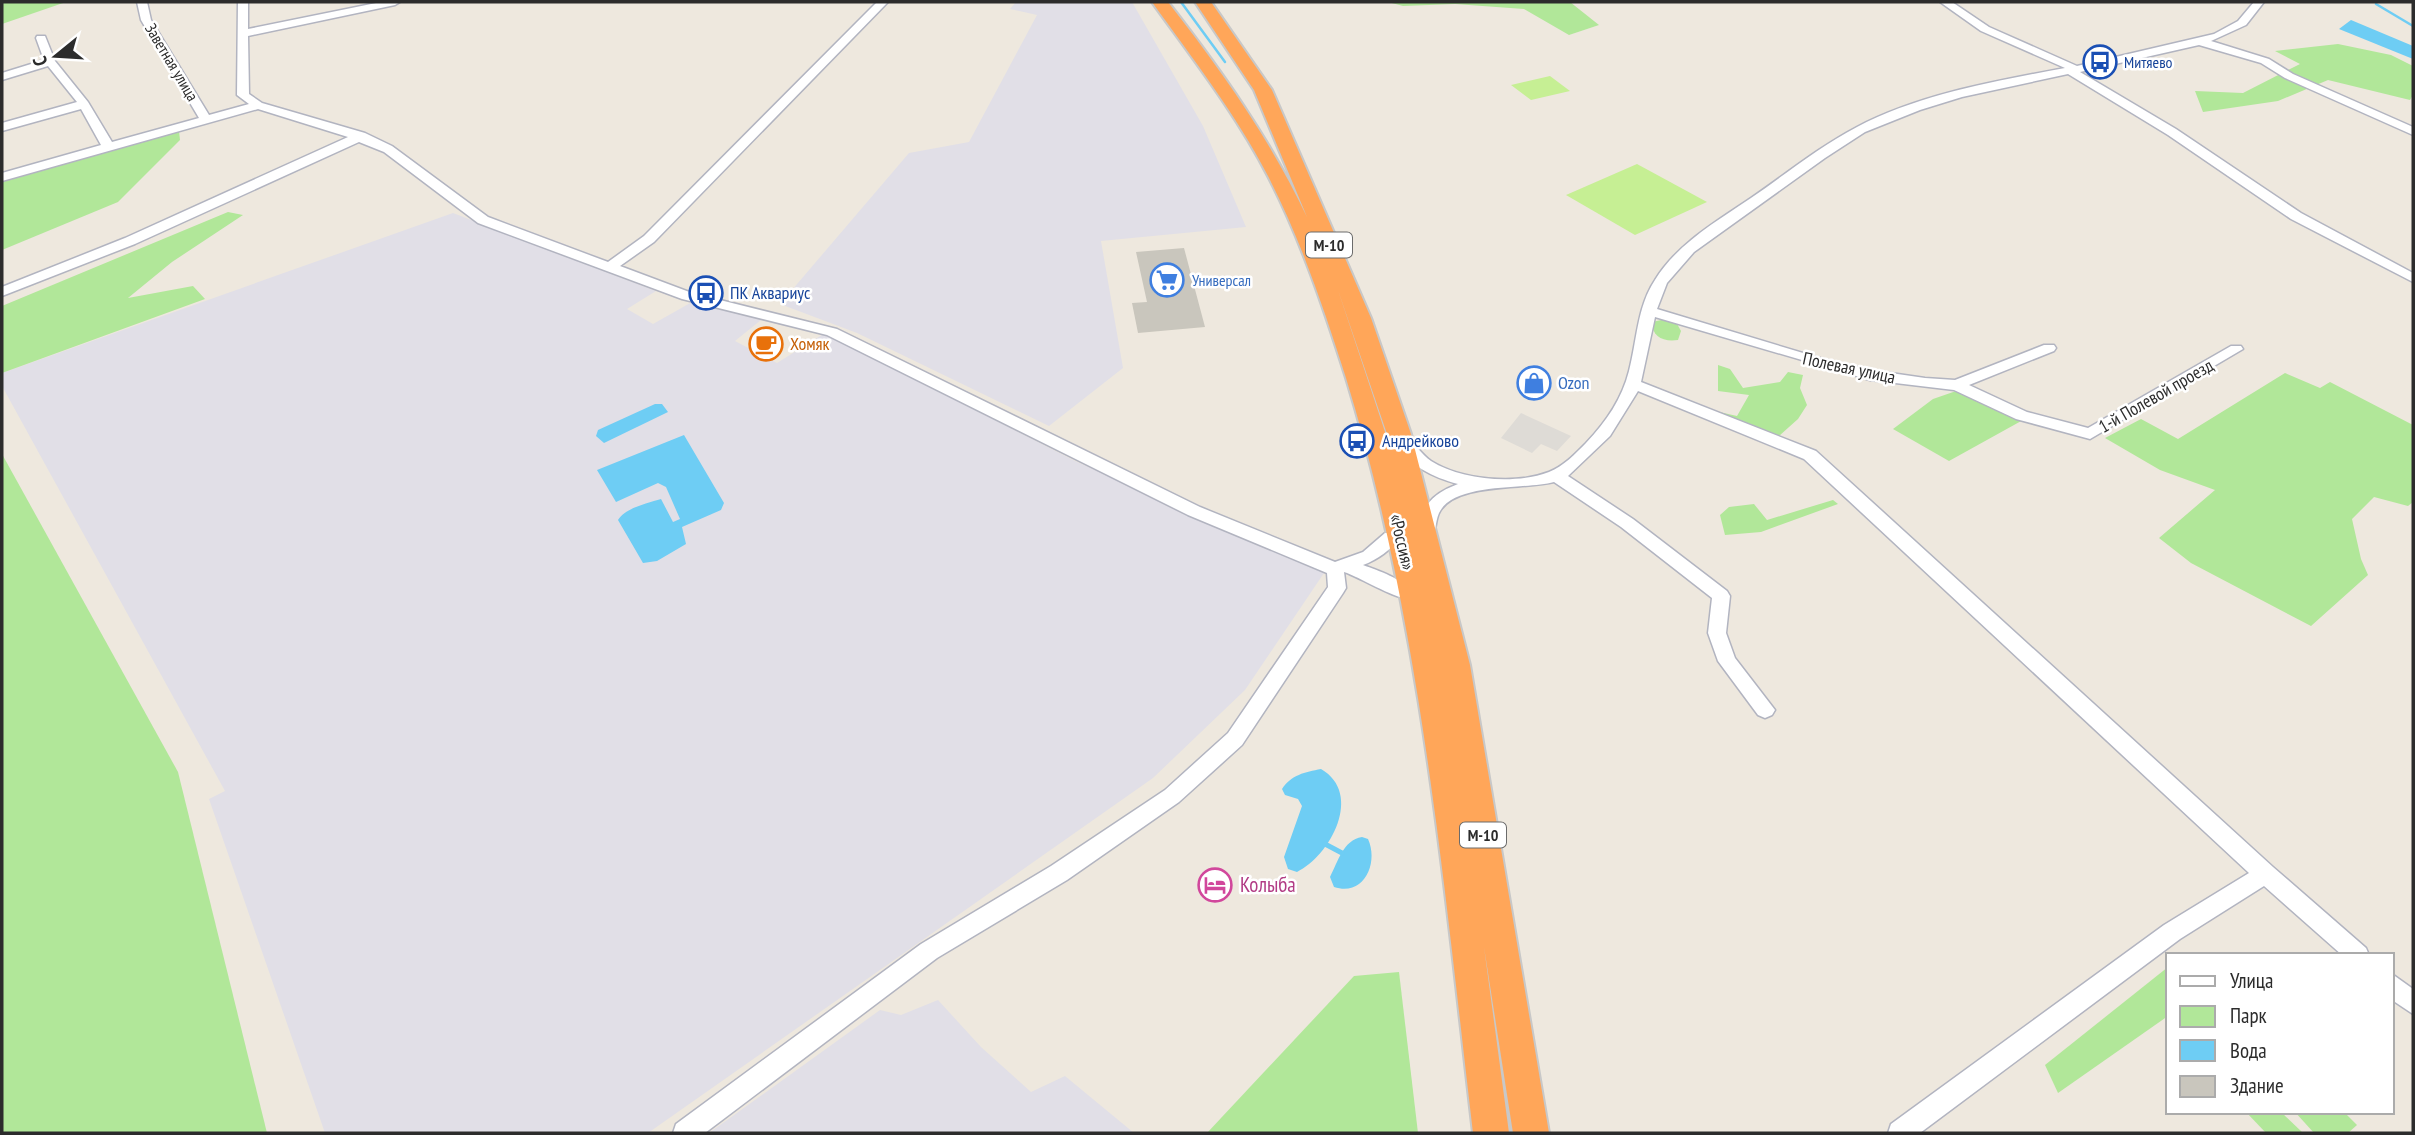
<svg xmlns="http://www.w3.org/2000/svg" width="2415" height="1135" font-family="'PT Sans Narrow',sans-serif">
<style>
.industrial{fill:#e1dfe7}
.green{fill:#b1e799}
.pitch{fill:#c6ef94}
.plaza{fill:#dedbd6}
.water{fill:#6ecdf4}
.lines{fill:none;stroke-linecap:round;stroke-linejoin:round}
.stream-far1{stroke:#6ecdf4;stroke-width:2.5}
.stream{stroke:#6ecdf4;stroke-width:5}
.building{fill:#c9c6bd}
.minor-casing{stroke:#b2b4c0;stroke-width:3}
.highway-casing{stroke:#c8c8c8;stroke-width:4}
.minor{fill:#fff;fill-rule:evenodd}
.highway{fill:#ffa659;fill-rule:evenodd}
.labels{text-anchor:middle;stroke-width:5;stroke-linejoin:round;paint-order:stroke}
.far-street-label{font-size:16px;fill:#2c2c2c;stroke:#fff}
.far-transit-label{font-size:16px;fill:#164399;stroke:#fff;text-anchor:start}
.shield{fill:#fff;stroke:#6b6b6b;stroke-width:2}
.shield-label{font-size:16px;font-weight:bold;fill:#2c2c2c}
.far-shop-label{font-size:16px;fill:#366cbe;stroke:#fff;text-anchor:start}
.transit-label{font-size:18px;fill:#164399;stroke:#fff;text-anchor:start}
.food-label{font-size:18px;fill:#c56008;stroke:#fff;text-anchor:start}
.street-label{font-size:18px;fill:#2c2c2c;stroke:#fff}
.shop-label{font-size:18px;fill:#366cbe;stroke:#fff;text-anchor:start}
.near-hotel-label{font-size:21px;fill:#b23c85;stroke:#fff;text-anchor:start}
</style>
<rect width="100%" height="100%" fill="#eee8de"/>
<g class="industrial">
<polygon points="1016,2 1132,2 1203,126 1246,227 1101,241 1123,368 1049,426 857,333 780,304 909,153 969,142 1037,15 1010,9"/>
<polygon points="453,213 656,291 627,309 653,324 692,302 761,320 735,341 777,363 825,333 1075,461 1324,573 1245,690 1153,778 648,1133 325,1133 209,799 225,791 2,386 2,373"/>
<polygon points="938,1000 981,1047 1031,1092 1065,1076 1134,1133 709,1133 880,1010 901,1015"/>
</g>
<g class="green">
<polygon points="2,2 66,2 2,24"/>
<polygon points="1388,2 1570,2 1599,25 1569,35 1524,9 1455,4 1403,6"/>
<polygon points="2338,44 2391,55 2413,66 2413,95 2410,100 2328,80 2278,101 2203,112 2195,91 2243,93 2300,64 2275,51"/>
<polygon points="179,131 180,140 118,202 2,250 2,182"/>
<polygon points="228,212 243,215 172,262 128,298 193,286 205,299 2,373 2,306"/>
<path d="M1666 319 1676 322 1681 331 1678 340C1663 342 1652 337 1652 322Z"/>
<polygon points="1718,365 1730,369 1743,388 1780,382 1788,372 1803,375 1800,388 1807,405 1798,419 1779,436 1769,435 1706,409 1737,416 1749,395 1718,391"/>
<polygon points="2285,373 2320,388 2330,382 2413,425 2413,502 2408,506 2374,497 2352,519 2361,559 2368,575 2311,626 2191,563 2159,538 2215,490 2160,470 2105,438 2141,419 2178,439"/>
<polygon points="1959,390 1991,408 2023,420 1949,461 1893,429 1933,399"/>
<polygon points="2,454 178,772 267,1133 2,1133"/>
<polygon points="1833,500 1838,504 1761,532 1725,535 1720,515 1729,507 1754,504 1767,520"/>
<polygon points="2168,967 2168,1016 2058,1093 2045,1065"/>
<polygon points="1399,972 1418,1133 1207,1133 1354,976"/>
<polygon points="2246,1112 2281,1112 2303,1133 2266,1133"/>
<polygon points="2295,1112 2344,1112 2357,1125 2348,1133 2314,1133"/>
</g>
<g class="pitch">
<polygon points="1550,76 1570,91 1531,100 1511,85"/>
<polygon points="1637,164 1707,202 1635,235 1566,195"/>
</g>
<polygon class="plaza" points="1521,413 1571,436 1557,451 1541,444 1532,453 1501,438"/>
<g class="water">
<polygon points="2351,20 2413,46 2413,59 2339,29"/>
<polygon points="655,404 662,404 668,412 604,443 596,436 598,430"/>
<path d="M684 435 724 503 721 510 682 527 686 544 657 561 643 563 618 520C625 508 648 503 661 499L673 522 680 519 666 487 658 483 616 502 597 470Z"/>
<path d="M1321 769C1364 794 1330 856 1297 872L1288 869 1284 857 1302 806 1298 799 1285 795 1282 789C1291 775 1305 772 1321 769Z"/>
<path d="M1362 837 1368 839C1379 863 1364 897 1334 887L1330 877C1338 862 1343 840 1362 837Z"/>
</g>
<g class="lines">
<g class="stream-far1">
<polyline points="1181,2 1225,62"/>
<polyline points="2376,4 2413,26"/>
</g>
<polyline class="stream" points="1325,844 1342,853"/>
</g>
<polygon class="building" points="1184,248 1205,327 1138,333 1132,303 1147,302 1136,252"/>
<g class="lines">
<defs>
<g id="minor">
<path d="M137 2H147L151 20 209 115 249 104 237 95 238 2H248V29L381 2H400L395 5 248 36 249 94 262 103 365 133 392 146 488 217 608 262 644 236 877 2H888L654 242 620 266 692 293 837 329 1200 507 1335 562 1363 552 1385 533H1397L1400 537C1391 550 1377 560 1363 565 1379 571 1402 578 1412 593L1409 598C1398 601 1360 577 1344 572L1346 588 1343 593 1242 745 1179 802 1067 880 937 958 705 1133H673L676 1124 921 944 1051 866 1165 790 1228 733 1328 587 1327 573 1188 515 827 335 682 299 478 223 384 152 359 142 135 244 2 296V287L125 238 348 137 258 109 2 181V173L101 145 81 109 2 131V123L77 102 48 66 2 80V73L44 60 36 38 37 36H45L55 61 88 102 112 142 199 118 141 20Z"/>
<path d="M1940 2H1952L1989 27 2077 66 2214 34 2238 21 2254 2H2264L2246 25 2211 41 2269 59 2293 74 2413 127V135L2285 78 2261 63 2199 45 2080 72 2176 129 2301 213 2413 273V282L2291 219 2168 135 2068 74 1962 97 1920 110 1865 132 1825 158 1694 252 1667 283 1657 309 1823 359 1870 370 1925 378 1955 380 2044 345H2054L2056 348 2054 351 1969 385 2027 412 2088 428 2231 346H2241L2243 349 2090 439 2016 419 1954 390 1870 380 1655 317 1641 382 1816 451 2273 867 2366 948 2369 955H2342L2264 886 2180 939 1920 1133H1888L1891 1124 2164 925 2249 873 1804 459 1638 391 1610 436 1568 476 1633 519 1727 591 1730 596 1726 633 1735 658 1775 710 1772 715 1765 718 1758 715 1718 661 1708 633 1712 598 1621 527 1554 482C1524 490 1454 482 1439 513 1435 522 1436 532 1432 540H1420L1417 536C1422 507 1429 495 1458 484 1432 477 1410 466 1395 443L1403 438C1414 441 1421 454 1431 461 1461 480 1515 485 1549 472 1564 466 1575 454 1586 443 1606 422 1622 399 1629 371 1637 341 1637 307 1655 280 1677 244 1717 221 1751 198 1786 174 1819 147 1857 127 1920 94 1996 81 2065 68L1981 31Z"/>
<polygon points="2392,974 2413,989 2413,1014 2392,1000"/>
</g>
<path id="highway" d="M1152 2H1168C1221 70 1270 139 1307 217L1254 90 1195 2H1211L1272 90 1371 318 1411 434 1470 665 1549 1133H1513L1484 947 1509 1133H1473C1443 879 1421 623 1346 378 1324 309 1301 240 1268 176 1236 114 1193 59 1152 2ZM1338 290 1387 434 1391 450Z"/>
</defs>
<use href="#minor" class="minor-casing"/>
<use href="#highway" class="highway-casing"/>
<use href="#minor" class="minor"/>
<use href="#highway" class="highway"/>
</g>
<defs>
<symbol id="bus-ring" viewBox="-11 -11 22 22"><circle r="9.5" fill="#fff" stroke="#1a4fb4" stroke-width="1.5"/><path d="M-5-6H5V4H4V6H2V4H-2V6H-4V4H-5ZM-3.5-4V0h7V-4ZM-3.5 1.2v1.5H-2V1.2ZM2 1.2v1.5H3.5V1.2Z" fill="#1a4fb4"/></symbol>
<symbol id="supermarket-ring" viewBox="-11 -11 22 22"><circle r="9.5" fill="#fff" stroke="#3f7fe0" stroke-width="1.5"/><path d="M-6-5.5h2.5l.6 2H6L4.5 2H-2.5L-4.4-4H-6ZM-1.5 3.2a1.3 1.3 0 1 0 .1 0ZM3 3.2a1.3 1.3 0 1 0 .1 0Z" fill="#3f7fe0"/></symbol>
<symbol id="cafe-ring" viewBox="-11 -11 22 22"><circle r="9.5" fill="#fff" stroke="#e8710a" stroke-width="1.5"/><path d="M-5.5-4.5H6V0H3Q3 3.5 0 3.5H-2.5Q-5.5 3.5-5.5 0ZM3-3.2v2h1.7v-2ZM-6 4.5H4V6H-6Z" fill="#e8710a"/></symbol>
<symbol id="shop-ring" viewBox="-11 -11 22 22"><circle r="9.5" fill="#fff" stroke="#3f7fe0" stroke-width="1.5"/><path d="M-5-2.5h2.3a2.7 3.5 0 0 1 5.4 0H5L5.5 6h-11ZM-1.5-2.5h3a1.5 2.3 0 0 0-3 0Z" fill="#3f7fe0"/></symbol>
<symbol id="hotel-ring" viewBox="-11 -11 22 22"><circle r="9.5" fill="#fff" stroke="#d1479c" stroke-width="1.5"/><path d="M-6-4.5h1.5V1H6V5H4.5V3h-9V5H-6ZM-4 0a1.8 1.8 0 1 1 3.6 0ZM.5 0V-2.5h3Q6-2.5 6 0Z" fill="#d1479c"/></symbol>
</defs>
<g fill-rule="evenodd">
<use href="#bus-ring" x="2081" y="43" width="38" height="38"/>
<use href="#supermarket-ring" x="1148" y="261" width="38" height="38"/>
<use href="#bus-ring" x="687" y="274" width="38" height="38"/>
<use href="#cafe-ring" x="747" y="325" width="38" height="38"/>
<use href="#shop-ring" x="1515" y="364" width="38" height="38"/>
<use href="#bus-ring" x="1338" y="422" width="38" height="38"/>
<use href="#hotel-ring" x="1196" y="866" width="38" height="38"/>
</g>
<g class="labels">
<g class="far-street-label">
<text transform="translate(172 62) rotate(59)" y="6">Заветная улица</text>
</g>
<g class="far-transit-label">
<text x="2124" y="68">Митяево</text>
</g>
<g class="shield">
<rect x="1306" y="232.5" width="46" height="25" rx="5"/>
<rect x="1460" y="822.5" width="46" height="25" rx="5"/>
</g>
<g class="shield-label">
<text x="1329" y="251">М-10</text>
<text x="1483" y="841">М-10</text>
</g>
<g class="far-shop-label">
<text x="1192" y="286">Универсал</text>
</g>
<g class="transit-label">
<text x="730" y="299">ПК Аквариус</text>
<text x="1382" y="447">Андрейково</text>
</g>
<g class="food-label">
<text x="790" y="350">Хомяк</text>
</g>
<g class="street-label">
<text transform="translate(1849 368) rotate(12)" y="6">Полевая улица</text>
<text transform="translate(2156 396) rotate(-30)" y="6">1-й Полевой проезд</text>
<text transform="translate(1402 542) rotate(77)" y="6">«Россия»</text>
</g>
<g class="shop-label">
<text x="1558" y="389">Ozon</text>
</g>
<g class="near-hotel-label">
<text x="1240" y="892">Колыба</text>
</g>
</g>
<rect width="2415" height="1135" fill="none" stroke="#2c2c2c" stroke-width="7"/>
<rect x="2166" y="953" width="228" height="161" fill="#ffffff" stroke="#ababab" stroke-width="2"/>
<rect x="2180" y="976" width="35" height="10" fill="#ffffff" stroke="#ababab" stroke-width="2"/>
<text x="2230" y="988" font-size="21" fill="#2c2c2c">Улица</text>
<rect x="2180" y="1006" width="35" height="21" fill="#b1e799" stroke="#ababab" stroke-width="2"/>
<text x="2230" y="1023" font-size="21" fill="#2c2c2c">Парк</text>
<rect x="2180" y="1040" width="35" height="21" fill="#6ecdf4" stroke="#ababab" stroke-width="2"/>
<text x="2230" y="1058" font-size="21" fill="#2c2c2c">Вода</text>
<rect x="2180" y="1076" width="35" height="21" fill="#c9c6bd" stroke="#ababab" stroke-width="2"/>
<text x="2230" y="1093" font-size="21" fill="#2c2c2c">Здание</text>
<g transform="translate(56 56) rotate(252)" stroke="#ffffff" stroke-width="5" paint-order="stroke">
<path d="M0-5L12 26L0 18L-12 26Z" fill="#2c2c2c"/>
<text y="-10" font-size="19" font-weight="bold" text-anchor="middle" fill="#2c2c2c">С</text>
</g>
</svg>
